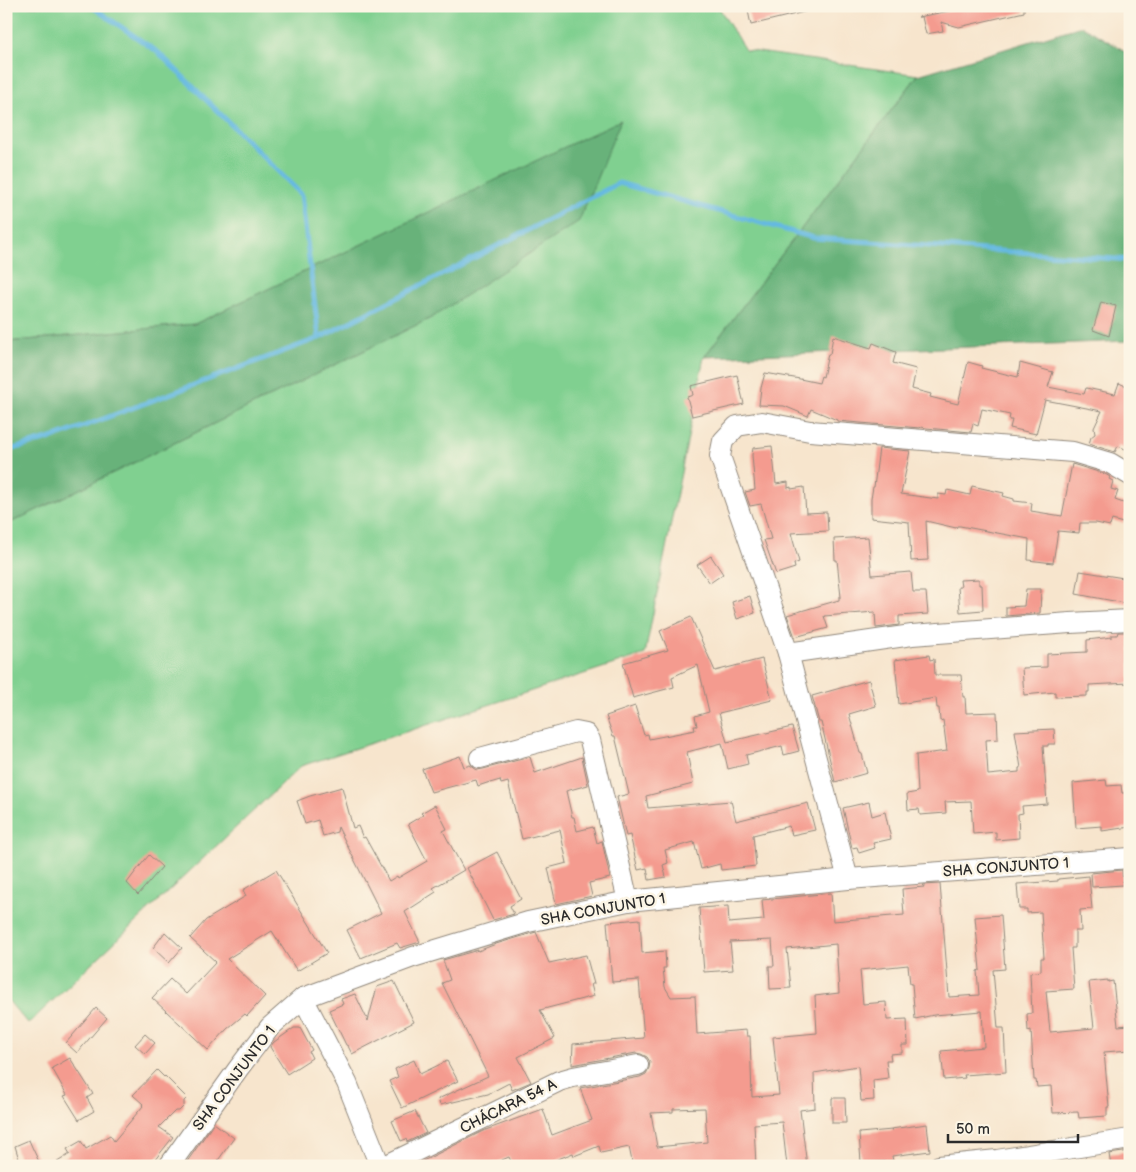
<svg xmlns="http://www.w3.org/2000/svg" width="1136" height="1172" font-family="'Balsamiq Sans',sans-serif">
<style>
.green{fill:#80d090;stroke:#567e5e}
.forest{fill:#68b27a;stroke:#4a6e52}
.lines{fill:none;stroke-linecap:round;stroke-linejoin:round}
.stream{stroke:#65b9e1;stroke-width:5}
.building{fill:#f49b8f;fill-rule:evenodd}
.minor-casing{stroke:#91887c;stroke-width:22}
.minor{stroke:#fff;stroke-width:20}
.labels{text-anchor:middle;stroke-width:5;stroke-linejoin:round;paint-order:stroke}
.street-label{font-size:15px;fill:#2b2b2b;stroke:#fcf5e5}
</style>
<rect width="100%" height="100%" fill="#fcf5e5"/>
<filter id="ink" filterUnits="userSpaceOnUse"><feTurbulence type="fractalNoise" baseFrequency=".02" numOctaves="2"/><feDisplacementMap in="SourceGraphic" scale="10" xChannelSelector="R" yChannelSelector="G"/><feConvolveMatrix kernelMatrix="1 2 1 2 8 2 1 2 1" color-interpolation-filters="sRGB"/></filter>
<filter id="wash" filterUnits="userSpaceOnUse"><feTurbulence type="fractalNoise" baseFrequency=".0096" numOctaves="4" result="noise"/><feDisplacementMap in="SourceGraphic" scale="20" xChannelSelector="R" yChannelSelector="G"/><feGaussianBlur stdDeviation="1.12" result="paint"/><feColorMatrix in="noise" values="0 0 0 0 0 0 0 0 0 0 0 0 0 0 0 0 0 1.4 0 .05"/><feComposite in="paint" operator="in"/></filter>
<g filter="url(#wash)">
<rect width="100%" height="100%" fill="#f7e5cd"/>
<polygon class="green" points="6,6 718,6 745,50 918,75 704,357 645,654 301,766 28,1024 6,998 6,525 433,317 620,121 195,324 6,342"/>
<g class="forest">
<polygon points="1082,26 1130,54 1130,341 704,357 918,75"/>
<polygon points="621,120 579,221 433,317 6,525 6,342 195,324"/>
</g>
<g class="lines">
<g class="stream">
<polyline points="91,6 159,53 301,194 319,338"/>
<polyline points="6,451 55,437 319,338 619,183 814,238 1130,260"/>
</g>
</g>
<g id="blocks">
<g class="building">
<polygon points="747,6 807,6 808,11 751,25"/>
<polygon points="954,6 1024,6 1024,12 959,27 941,22 943,31 926,34 922,17 918,17 955,10"/>
<polygon points="1101,302 1116,306 1109,336 1093,330"/>
<polygon points="833,336 871,348 873,343 896,352 893,363 916,369 912,389 931,394 930,397 958,404 968,362 982,366 981,368 1018,377 1020,363 1053,372 1048,387 1084,394 1086,388 1115,394 1119,383 1130,388 1130,451 1118,446 1115,452 1089,444 1091,437 1095,434 1094,428 1102,411 1045,400 1036,434 1010,428 1012,420 1009,420 1010,415 982,409 978,426 973,424 971,432 926,428 921,427 920,428 837,421 837,420 811,409 808,416 784,406 759,405 761,388 765,373 800,379 819,383 821,376 823,377 828,354 830,354"/>
<polygon points="737,375 744,404 692,416 687,397 693,395 691,386"/>
<polygon points="772,446 776,484 788,482 788,488 791,487 791,489 804,487 806,513 827,512 828,531 791,533 799,562 794,564 795,568 776,574 764,540 771,539 761,504 750,506 745,492 755,490 752,455 753,448"/>
<polygon points="879,448 910,451 901,494 938,499 938,494 946,495 947,490 970,495 972,486 1004,493 1003,496 1014,499 1014,501 1032,503 1031,511 1062,516 1072,464 1105,474 1110,477 1109,479 1113,481 1111,489 1118,491 1115,500 1129,505 1123,523 1112,520 1110,526 1096,523 1080,523 1079,533 1058,531 1053,563 1028,560 1029,539 960,526 957,526 956,528 926,521 928,560 911,561 909,522 871,518 871,499 873,487 874,487"/>
<polygon points="868,537 872,575 911,572 913,592 926,592 928,614 899,616 899,625 876,628 875,612 824,616 828,628 795,637 787,615 839,600 839,597 841,597 837,560 835,560 834,539"/>
<polygon points="711,556 723,574 710,583 697,565"/>
<polygon points="1080,571 1130,579 1130,604 1076,594"/>
<polygon points="979,579 979,585 982,585 983,610 960,612 958,587 961,587 960,580"/>
<polygon points="1026,589 1041,589 1040,613 1006,616 1006,607 1024,606"/>
<polygon points="750,596 755,613 737,619 732,602"/>
<polygon points="691,617 715,671 762,659 772,700 719,713 727,742 792,727 799,751 784,755 782,746 746,755 748,764 728,769 722,743 687,752 693,784 646,796 648,808 731,801 736,821 808,803 815,830 792,835 789,826 753,835 756,866 721,870 720,864 701,869 694,842 665,850 668,863 663,865 666,877 649,880 647,868 638,870 630,835 626,836 617,797 629,794 615,736 613,736 606,716 635,706 644,735 648,734 649,739 695,730 694,726 697,726 695,716 709,712 698,665 672,677 674,687 633,698 623,663 668,650 660,631"/>
<polygon points="1118,632 1130,632 1130,683 1089,685 1089,692 1087,692 1087,696 1055,697 1055,692 1024,695 1022,668 1047,667 1047,654 1087,652 1087,640 1112,637 1112,635 1117,635"/>
<polygon points="929,655 930,660 934,659 935,675 961,675 963,697 965,697 966,713 997,712 998,739 986,740 988,775 1019,772 1019,768 1021,768 1015,731 1054,729 1055,744 1048,744 1048,746 1043,746 1047,804 1022,806 1023,813 1018,814 1019,838 996,840 996,832 973,834 971,801 945,802 946,813 920,815 919,809 908,810 907,794 918,792 916,755 947,751 943,720 940,721 939,708 937,708 936,698 899,704 895,660"/>
<polygon points="869,680 876,706 849,714 860,753 862,754 867,773 835,782 821,722 819,722 812,696"/>
<polygon points="460,756 464,767 470,765 477,770 483,769 530,757 535,773 582,757 588,785 566,791 572,817 574,817 577,831 593,827 597,843 602,841 610,878 589,883 592,896 556,904 548,868 567,863 560,830 522,839 508,782 501,784 500,780 490,783 490,782 478,786 476,780 431,792 422,769"/>
<polygon points="1106,780 1107,786 1121,785 1122,793 1130,793 1130,827 1102,831 1102,826 1076,828 1073,783"/>
<polygon points="342,787 353,828 358,826 363,838 365,837 389,881 397,876 398,878 427,861 408,824 423,815 421,813 435,805 447,829 443,831 464,870 433,888 436,892 405,912 420,942 400,948 397,943 361,958 347,930 381,913 338,827 337,832 323,836 318,820 305,824 297,801 310,796"/>
<polygon points="869,802 872,816 885,812 891,839 873,843 875,848 859,853 857,847 852,848 843,808"/>
<polygon points="497,852 521,899 510,906 514,914 493,920 467,868"/>
<polygon points="149,855 162,867 138,895 127,883 136,871"/>
<polygon points="276,870 327,953 297,971 272,931 227,959 265,996 247,1016 245,1014 227,1029 208,1050 152,998 170,979 186,994 216,962 190,938 206,920 246,896 243,890"/>
<polygon points="1122,870 1123,885 1092,887 1091,873"/>
<polygon points="1089,876 1092,909 1080,910 1081,931 1075,931 1075,948 1071,948 1074,989 1046,991 1050,1032 1094,1028 1089,982 1108,980 1108,982 1113,981 1118,1026 1130,1025 1130,1050 1104,1052 1109,1107 1107,1107 1107,1116 1079,1118 1078,1112 1053,1113 1051,1086 1037,1087 1036,1080 1034,1080 1031,1030 1028,1031 1027,1014 1032,1013 1030,973 1041,971 1041,958 1044,958 1041,912 1027,913 1027,909 1019,909 1017,884 1058,881 1058,879"/>
<path d="M940 884 949 997 979 995 977 971 980 970 975 917 1001 915 1005 969 993 970 998 1028H1004L1006 1072 964 1075 965 1078 944 1080 941 1051 984 1047 982 1011 934 1015 915 1019 912 984H910L908 965 860 970 863 1004 886 1002 887 1020 907 1019 908 1045H902V1053L890 1054 891 1060H886L888 1078 873 1080 874 1100 861 1101 858 1066 814 1073 815 1108 800 1110 807 1166H787L782 1122 754 1124 756 1166H633L629 1147 601 1153 599 1146 574 1156 573 1153 541 1166H513L509 1157 488 1166H413L483 1131 543 1109 552 1135 592 1120 580 1088 640 1077 646 1074 649 1068 650 1062 647 1057 641 1054 636 1053 572 1065 573 1044 644 1038 639 980 612 982 607 922 640 919 642 953 665 951 666 968H663L665 987 671 997 695 996 697 1034 746 1030 747 1036H750L752 1097 779 1095 773 1037 817 1033 815 996 839 993 836 944 787 949 791 988 770 989 769 966H774L772 940 730 942 733 970 704 972 699 908 728 906 729 923 764 920 762 900 831 893 833 921 904 915 902 889 924 887 923 885ZM705 1108 707 1142 657 1147 651 1113 673 1112V1109Z"/>
<polygon points="165,932 182,948 169,963 153,948"/>
<polygon points="536,932 549,963 586,955 594,984 591,984 594,996 540,1010 555,1038 518,1057 531,1082 512,1090 509,1083 488,1094 440,1105 438,1099 488,1076 442,983 450,980 443,960 478,950 478,951 496,944"/>
<polygon points="394,981 414,1022 352,1054 348,1046 346,1045 329,1010 343,1004 341,999 355,994 368,1021 377,987"/>
<polygon points="96,1008 107,1018 77,1053 66,1043"/>
<polygon points="294,1028 300,1028 312,1050 309,1052 312,1058 287,1074 270,1047 274,1042"/>
<polygon points="145,1034 155,1043 145,1054 135,1045"/>
<polygon points="70,1058 93,1094 87,1098 94,1111 79,1120 64,1096 67,1095 52,1068"/>
<polygon points="414,1060 420,1074 447,1061 458,1081 402,1108 389,1081 398,1077 395,1069"/>
<polygon points="157,1070 164,1077 165,1076 187,1098 184,1101 184,1106 179,1111 175,1111 159,1127 173,1137 150,1166 51,1166 70,1154 67,1149 81,1141 86,1149 110,1135 114,1141 143,1106 142,1105 143,1104 133,1095"/>
<polygon points="832,1098 845,1098 846,1123 832,1123"/>
<polygon points="415,1111 426,1133 407,1142 406,1139 401,1141 392,1121"/>
<polygon points="214,1123 234,1138 214,1166 184,1166"/>
<polygon points="927,1124 930,1151 892,1156 893,1161 861,1163 859,1133 892,1130 891,1129"/>
<polygon points="29,1140 32,1147 41,1166 21,1166 15,1146"/>
<polygon points="1130,1151 1130,1166 1111,1166 1109,1154"/>
</g>
</g>
</g>
<g filter="url(#ink)">
<use href="#blocks" fill-opacity="0" stroke="#91887c" stroke-width="1"/>
<g class="lines">
<defs>
<g id="minor">
<polyline points="788,653 912,635 1070,623 1130,620"/>
<polyline points="480,758 576,732 586,734 590,740 628,901"/>
<polyline points="848,879 788,653 720,456 723,441 737,426 762,422 810,431 1073,452 1110,463 1130,475"/>
<polyline points="303,998 347,1083 380,1166"/>
<polyline points="169,1166 238,1069 270,1027 303,998 413,957 528,922 628,901 848,879 1130,858"/>
<polyline points="385,1166 559,1081 573,1077 638,1065"/>
<polyline points="939,1166 997,1160 1130,1139"/>
</g>
</defs>
<use href="#minor" class="minor-casing"/>
<use href="#minor" class="minor"/>
</g>
</g>
<g class="labels">
<g class="street-label">
<text transform="translate(1006 867) rotate(-4)" y="5">SHA CONJUNTO 1</text>
<text transform="translate(603 909) rotate(-10)" y="5">SHA CONJUNTO 1</text>
<text transform="translate(234 1078) rotate(-53)" y="5">SHA CONJUNTO 1</text>
<text transform="translate(508 1106) rotate(-26)" y="5">CHÁCARA 54 A</text>
</g>
</g>
<rect width="1136" height="1172" fill="none" stroke="#fcf5e5" stroke-width="25"/>
<path d="M948 1134v8h130v-8" fill="none" stroke="#2b2b2b" stroke-width="2.5"/>
<text x="956" y="1134" font-size="15" fill="#2b2b2b" stroke="#fcf5e5" stroke-width="4" paint-order="stroke">50 m</text>
</svg>
